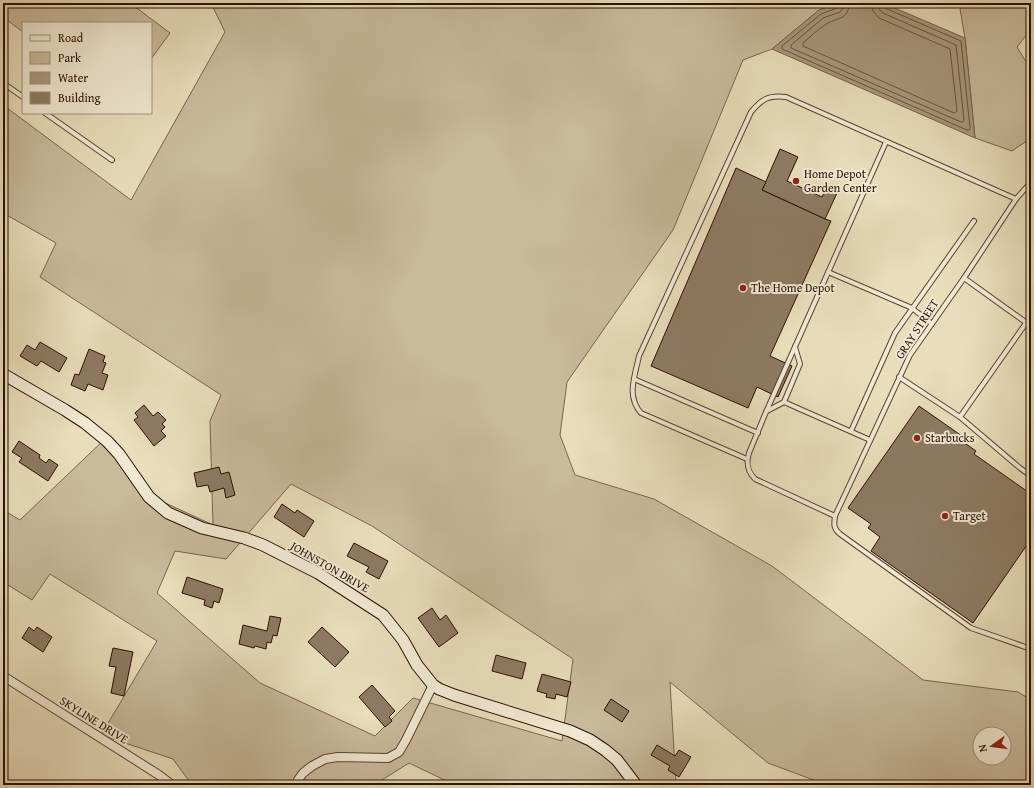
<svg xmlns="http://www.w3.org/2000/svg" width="1034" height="788" font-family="'Gentium Book Plus',serif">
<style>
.green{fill:#c9ba9c;stroke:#7a6450;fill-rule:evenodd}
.water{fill:#a9977d;stroke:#77614d}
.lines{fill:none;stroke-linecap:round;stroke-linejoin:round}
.shore{stroke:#6a5340;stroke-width:1}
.building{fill:#8e7a63;stroke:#2c0f04}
.lane-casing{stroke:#5b4232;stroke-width:6}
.street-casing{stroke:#5b4232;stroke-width:10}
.secondary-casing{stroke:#2c0f04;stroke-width:13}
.lane{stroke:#f1e9d3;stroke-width:4}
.street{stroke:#f1e9d3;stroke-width:8}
.secondary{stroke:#f1e9d3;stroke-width:11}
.poi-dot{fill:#8f2418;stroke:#f1e9d3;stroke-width:1.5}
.labels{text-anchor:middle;stroke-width:4;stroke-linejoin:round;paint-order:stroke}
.poi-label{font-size:12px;fill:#2c0f04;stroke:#f1e9d3;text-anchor:start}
.street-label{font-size:12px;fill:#2c0f04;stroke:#f1e9d3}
</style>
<rect width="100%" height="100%" fill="#e9ddbb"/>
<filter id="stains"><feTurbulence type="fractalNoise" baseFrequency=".005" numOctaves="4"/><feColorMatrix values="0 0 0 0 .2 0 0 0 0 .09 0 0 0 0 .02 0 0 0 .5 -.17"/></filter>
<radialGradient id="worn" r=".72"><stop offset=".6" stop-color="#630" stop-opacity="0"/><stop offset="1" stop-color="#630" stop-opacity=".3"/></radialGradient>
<g class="green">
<polygon points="3,3 130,3 170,33 151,59 151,23 23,23 23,32 3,17"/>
<path d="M211 3H840L819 10 772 49 743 60 673 230 567 382 560 435 575 475 654 499 772 566 923 680 1018 692 1031 700V785H827L768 763 670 682 676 785H455L409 763 374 785H192L173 759 101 735 157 641 50 574 32 600 3 582V510L20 520 107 437 159 500 213 525 210 421 221 395 40 277 56 243 3 213V105L131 200 225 32ZM291 484 372 526 573 659 562 741 413 698 375 736 260 683 157 593 175 551 226 559ZM980 734H1004V758H980Z"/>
<polygon points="965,3 1031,3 1031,29 1017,47 1031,70 1031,138 1012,151 975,138 965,38 960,9"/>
</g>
<polygon class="water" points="840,3 883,3 965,38 975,138 772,49 819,10"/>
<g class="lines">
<g class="shore">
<polyline points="838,3 838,6 837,8 821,14 782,46 782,49 967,130 969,130 970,128 961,41 885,8 883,6 883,3"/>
<polyline points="843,3 843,8 840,12 823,18 791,45 791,48 961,122 963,122 964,120 956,45 883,13 879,9 878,3"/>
<path d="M849 3C849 21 836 17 825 25 817 30 810 37 803 43V46L954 113 956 112 957 111 950 49 879 18 873 11 872 3"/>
</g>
</g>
<g class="building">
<polygon points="780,149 798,157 787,181 822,197 826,189 837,193 825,219 762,190"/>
<polygon points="736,168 766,182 762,190 825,219 831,221 770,356 792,366 778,397 757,387 748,408 651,366"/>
<polygon points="40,342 67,358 59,372 41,361 37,366 20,356 27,345 35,350"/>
<polygon points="89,349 105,356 103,362 106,363 102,373 108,375 103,390 88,384 85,391 71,385 75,374 79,375"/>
<polygon points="144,405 153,416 158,412 166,420 162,424 165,427 161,431 166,436 154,446 134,420 138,417 135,413"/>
<polygon points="919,406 962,436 959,439 976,451 974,454 1031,494 1031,539 973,623 871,551 880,537 868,528 871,524 848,508"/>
<polygon points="19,441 40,455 39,458 46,463 49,459 58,465 48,481 19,462 22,458 12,452"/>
<polygon points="219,467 221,474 229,472 235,495 226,498 224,488 210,492 208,485 197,487 194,473"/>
<polygon points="282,504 295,513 297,510 314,521 304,537 274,517"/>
<polygon points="354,543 388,561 379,579 366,572 369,567 347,556"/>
<polygon points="187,577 223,589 219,603 214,601 212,608 204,605 205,600 182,593"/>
<polygon points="432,608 440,620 446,615 458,633 439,647 418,618"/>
<polygon points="270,616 281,618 277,636 273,635 271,643 267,642 266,649 255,646 254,648 239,644 243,625 267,631"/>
<polygon points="29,627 34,631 37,627 52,637 43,652 22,638"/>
<polygon points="322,627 349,652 335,667 308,642"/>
<polygon points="113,648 133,652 124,696 111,693 116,667 109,666"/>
<polygon points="496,655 526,663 522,679 492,671"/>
<polygon points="542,674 571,682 567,697 556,694 555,699 546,697 547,694 537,691"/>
<polygon points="372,685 395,711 389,717 392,721 385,727 359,697"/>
<polygon points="611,699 629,711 622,722 604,710"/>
<polygon points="657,745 675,756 679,750 691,757 679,777 668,770 670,766 651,755"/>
</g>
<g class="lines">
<defs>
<g id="lane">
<polyline points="3,83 23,97"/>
<polyline points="45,113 112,160"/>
<path d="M1031 182 1016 199 964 278 910 355 835 516C834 524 833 528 840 534L971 628 1031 649"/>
<polyline points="828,272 912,308 932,324"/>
<polyline points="964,278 1031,326"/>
<polyline points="899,377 960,417 1020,468 1031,476"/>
<polyline points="634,379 758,433"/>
<polyline points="784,402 870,440"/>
<polyline points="767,411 784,402 800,364 795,347"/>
<polyline points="960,417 1031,316"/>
<polyline points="851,431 895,333 974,221"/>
<path d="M747 459 641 413C626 396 635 376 639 356L751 112C762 99 768 95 786 97L1016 199"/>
<path d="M835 516 755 479C747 471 746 463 749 453L766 412 886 142"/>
</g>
<g id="street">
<polyline points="3,676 159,775 172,785"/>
<polyline points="296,785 298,780 303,773 312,766 325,759 338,757 388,758 399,752 406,740 433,685"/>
</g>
<polyline id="secondary" points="3,374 65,410 85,423 107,441 119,454 149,497 168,513 202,528 244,538 263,545 318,573 383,615 403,640 417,665 433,685 439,689 454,695 570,731 590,740 605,750 617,760 636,785"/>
</defs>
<use href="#lane" class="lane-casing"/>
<use href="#street" class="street-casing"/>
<use href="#secondary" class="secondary-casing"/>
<use href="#lane" class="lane"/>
<use href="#street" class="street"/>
<use href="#secondary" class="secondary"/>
</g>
<g class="poi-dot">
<circle cx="796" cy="181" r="4"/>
<circle cx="743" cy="288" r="4"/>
<circle cx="917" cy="438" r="4"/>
<circle cx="945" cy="516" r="4"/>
</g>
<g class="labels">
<g class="poi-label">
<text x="804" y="178">Home Depot<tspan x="804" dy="14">Garden Center</tspan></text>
<text x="751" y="292">The Home Depot</text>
<text x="925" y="442">Starbucks</text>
<text x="953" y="520">Target</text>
</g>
<g class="street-label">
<text transform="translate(917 329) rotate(-57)" y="4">GRAY STREET</text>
<text transform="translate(330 567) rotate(30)" y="4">JOHNSTON DRIVE</text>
<text transform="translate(94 720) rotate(32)" y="4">SKYLINE DRIVE</text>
</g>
</g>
<rect width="1034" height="788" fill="none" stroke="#e9ddbb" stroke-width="16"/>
<rect x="4" y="4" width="1026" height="780" fill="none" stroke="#2c0f04" stroke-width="2"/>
<rect x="8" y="8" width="1018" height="772" fill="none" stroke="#2c0f04"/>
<rect x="22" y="22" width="130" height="92" fill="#f1e9d3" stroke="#a29280"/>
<rect x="30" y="35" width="20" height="6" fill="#f1e9d3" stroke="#a29280"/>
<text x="58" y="42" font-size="12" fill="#2c0f04">Road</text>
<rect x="30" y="52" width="20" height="12" fill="#c9ba9c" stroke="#a29280"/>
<text x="58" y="62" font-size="12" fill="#2c0f04">Park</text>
<rect x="30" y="72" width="20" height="12" fill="#a9977d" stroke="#a29280"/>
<text x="58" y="82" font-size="12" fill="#2c0f04">Water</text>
<rect x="30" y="92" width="20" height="12" fill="#8e7a63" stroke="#a29280"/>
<text x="58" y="102" font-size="12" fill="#2c0f04">Building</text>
<g transform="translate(992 746) rotate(256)"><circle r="19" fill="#f1e9d3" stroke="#a29280"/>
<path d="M0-3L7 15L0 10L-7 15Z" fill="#8f2418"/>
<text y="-6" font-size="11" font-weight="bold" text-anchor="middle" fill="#2c0f04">N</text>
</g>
<rect width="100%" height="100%" filter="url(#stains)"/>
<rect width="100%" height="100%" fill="url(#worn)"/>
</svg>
